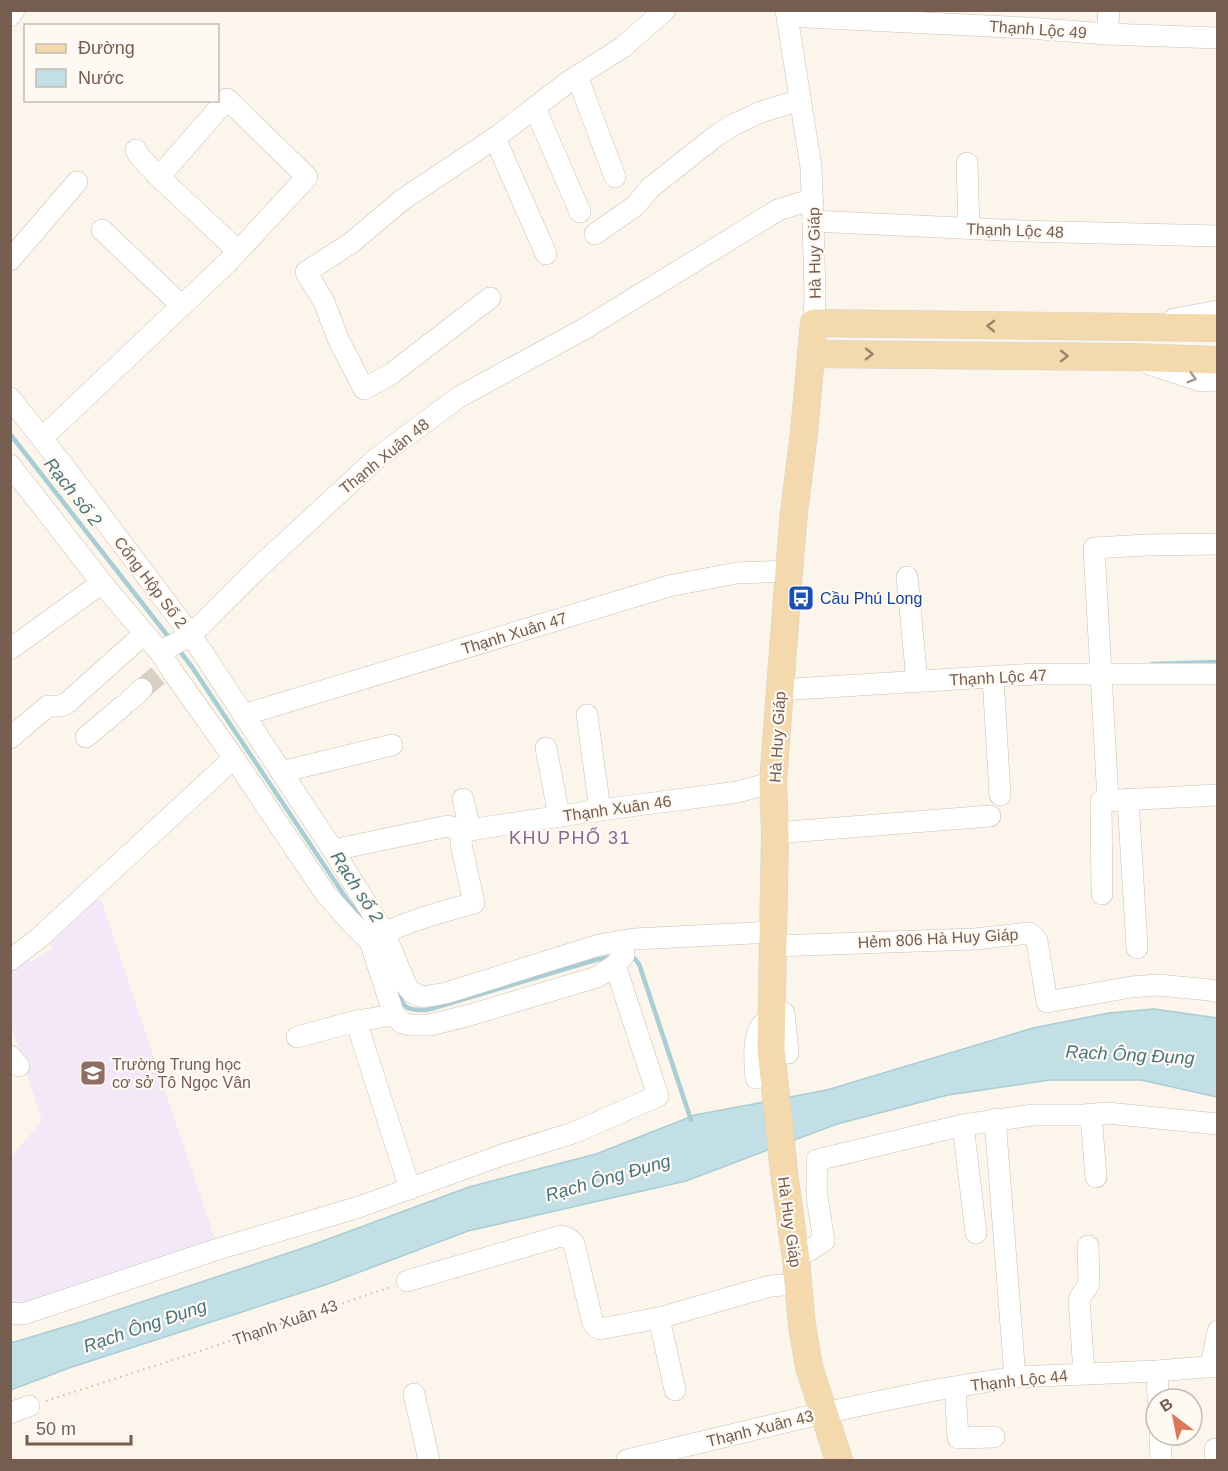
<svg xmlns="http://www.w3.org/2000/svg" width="1228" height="1471" font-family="Arial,sans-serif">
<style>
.education{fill:#f2e8f8}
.water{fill:#c1dfe4;stroke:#a9cdd4;stroke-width:1.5}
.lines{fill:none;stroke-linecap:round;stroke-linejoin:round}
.stream{stroke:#a9cdd4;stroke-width:4.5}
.minor-tunnel{stroke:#dacfc5;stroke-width:21;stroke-dasharray:21 10;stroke-linecap:butt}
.minor-casing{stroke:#cdbeb2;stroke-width:22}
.major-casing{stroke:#d8d2ce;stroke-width:28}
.path{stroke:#d4b9a9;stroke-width:2;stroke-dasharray:1.5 4.5;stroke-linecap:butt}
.minor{stroke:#fff;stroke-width:21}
.major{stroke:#f3d9ab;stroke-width:27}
.oneway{stroke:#9b836b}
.oneway2{stroke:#a5968d}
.labels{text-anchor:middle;stroke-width:4.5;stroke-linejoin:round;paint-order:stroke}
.street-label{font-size:16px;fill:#755e50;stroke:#fef9f2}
.transit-label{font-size:16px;fill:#164399;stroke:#fef9f2;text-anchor:start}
.education-label{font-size:16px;fill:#785e54;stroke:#fef9f2;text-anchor:start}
.water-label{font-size:18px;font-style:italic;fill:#48757f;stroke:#fef9f2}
.neighbourhood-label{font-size:18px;letter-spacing:1.5px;fill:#836990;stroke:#fef9f2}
</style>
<rect width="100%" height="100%" fill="#fbf5ec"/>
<polygon class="education" points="91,899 101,900 217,1245 26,1308 11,1305 11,1157 42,1121 11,1024 10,967 22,957 32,962 53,948 46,937"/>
<polygon class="water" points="1154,1009 1217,1018 1217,1097 1141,1080 1050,1080 948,1095 837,1124 686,1181 468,1231 328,1284 69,1368 11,1390 11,1343 81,1322 312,1245 469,1187 596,1154 695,1115 827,1090 1033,1028 1109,1013"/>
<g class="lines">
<g class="stream">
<polyline points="10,434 171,640"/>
<polyline points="178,649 192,667 348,901 365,922"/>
<polyline points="1152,664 1218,662"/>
<polyline points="629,958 634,958 639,964 691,1120"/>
<path d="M395 986C404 1007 403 1011 427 1010L599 959 612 957"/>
</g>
<polyline class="minor-tunnel" points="142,689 161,673"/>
<defs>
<g id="minor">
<polyline points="786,10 811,167 813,221 815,295 814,323"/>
<polyline points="10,16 14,10"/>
<polyline points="787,16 1028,28 1107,34 1218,38"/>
<polyline points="1107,34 1109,10"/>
<polyline points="577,76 615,177"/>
<polyline points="535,108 580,212"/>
<polyline points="495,138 546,254"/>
<polyline points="136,150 140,157 159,177 238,251"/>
<polyline points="967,163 969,228"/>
<polyline points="813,221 1022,231 1218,236"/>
<polyline points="102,230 182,306"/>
<polyline points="595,234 635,206 650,188 716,136 735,124 761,112 800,100"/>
<polyline points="10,260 77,182"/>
<polyline points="490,298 391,374 364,389 339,341 324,302 306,272 351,243 402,200 495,138 568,82 623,47 665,10"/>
<polyline points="1174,319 1218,311"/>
<polyline points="1149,364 1201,381 1218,380"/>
<polyline points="10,398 62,464 191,635 333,850 448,826 455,828 462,835"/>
<polyline points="42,438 227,263 307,177 227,99 159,177"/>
<polyline points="10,465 102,583 160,652 172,671 234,758 39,938 10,960"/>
<polyline points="907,577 917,681"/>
<polyline points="10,649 102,583"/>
<polyline points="160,652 191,635 259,567 377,458 459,397 584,329 778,210 813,199"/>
<polyline points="993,677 1000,795"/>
<polyline points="779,690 1036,674 1218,674"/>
<polyline points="130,700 142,689"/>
<polyline points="243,715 669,586 736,573 789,571"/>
<polyline points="587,715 600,810"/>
<polyline points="86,737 123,706"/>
<polyline points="10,738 48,706 61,706 67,703 144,634"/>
<polyline points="546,748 559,816"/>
<polyline points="234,758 325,893 348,919 370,941 394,1015"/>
<polyline points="281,772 392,745"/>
<polyline points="463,799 470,830"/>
<polyline points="1128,799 1137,948"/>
<polyline points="1108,800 1094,548 1146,545 1218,544"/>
<polyline points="775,833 990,816"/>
<path d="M333 850 384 932 406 985C417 1002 428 996 446 993L599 945 634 939 774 932"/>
<polyline points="1102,894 1101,801 1218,795"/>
<path d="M370 941C398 923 442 912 474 903L461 844 462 835 467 831 482 828 600 810 738 792 773 782"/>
<polyline points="774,946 975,939 1029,933 1033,936 1037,941 1047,1002 1131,987 1158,985 1210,990 1218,992"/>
<polyline points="394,1015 402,1023 411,1025 430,1025 470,1015 597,977 615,965 624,955"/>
<polyline points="356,1021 410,1189"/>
<polyline points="297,1037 356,1021 394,1015"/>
<polyline points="10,1056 19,1066"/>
<path d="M756 1078C754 1050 750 1019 784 1013L788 1053"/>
<polyline points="1091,1114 1096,1177"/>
<polyline points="995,1119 1015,1377"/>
<polyline points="963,1125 976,1233"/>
<polyline points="795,1250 806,1252 824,1241 817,1197 817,1160 963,1125 1033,1115 1084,1115 1107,1113 1218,1124"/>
<path d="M407 1281 561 1236C567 1237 571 1239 574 1244L593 1323 596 1327 600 1329 659 1318"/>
<polyline points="10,1313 23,1314 218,1249 359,1207 502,1155 573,1133 658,1096 615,965"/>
<polyline points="1211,1366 1218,1331"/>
<polyline points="1157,1371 1158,1399"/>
<path d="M1084 1373 1079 1301C1080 1293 1087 1290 1089 1283L1088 1246"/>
<polyline points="955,1387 958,1438 994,1437"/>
<polyline points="675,1390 659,1318 770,1286 798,1284"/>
<polyline points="414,1394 429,1460"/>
<polyline points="10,1413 29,1406"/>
<polyline points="1160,1435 1161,1460"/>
<polyline points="1215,1449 1216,1460"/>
<polyline points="627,1460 823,1413 930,1391 1015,1377 1157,1371 1218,1366"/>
</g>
<g id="major">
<polyline points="811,354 1128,357 1218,360"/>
<polyline points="839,1460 809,1367 802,1325 796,1260 784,1172 771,1049 775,833 773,782 789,571 794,512 804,433 814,323 1218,328"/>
</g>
</defs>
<use href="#minor" class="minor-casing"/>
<use href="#major" class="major-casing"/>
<polyline class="path" points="46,1401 179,1358 391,1287"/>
<use href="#minor" class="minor"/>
<use href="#major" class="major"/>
</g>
<defs><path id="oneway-chevron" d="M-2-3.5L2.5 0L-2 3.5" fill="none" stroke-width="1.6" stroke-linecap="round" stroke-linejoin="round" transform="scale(1.5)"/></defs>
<g class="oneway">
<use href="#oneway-chevron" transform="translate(991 326) rotate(-179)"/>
<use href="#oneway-chevron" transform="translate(869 354) rotate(1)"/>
<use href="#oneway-chevron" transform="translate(1064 356) rotate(1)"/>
</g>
<use class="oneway2" href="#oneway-chevron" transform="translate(1192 378) rotate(16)"/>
<defs>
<symbol id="bus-square" viewBox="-11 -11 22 22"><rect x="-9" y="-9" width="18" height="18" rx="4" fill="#1a4fb4" stroke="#fef9f2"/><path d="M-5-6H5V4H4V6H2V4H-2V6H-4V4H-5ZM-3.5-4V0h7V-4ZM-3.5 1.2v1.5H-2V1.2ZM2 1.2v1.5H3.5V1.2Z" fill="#fff"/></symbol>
<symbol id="school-square" viewBox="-11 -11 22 22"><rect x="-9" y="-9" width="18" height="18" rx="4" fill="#8d6e63" stroke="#fef9f2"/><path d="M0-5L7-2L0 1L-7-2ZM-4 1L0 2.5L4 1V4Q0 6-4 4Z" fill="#fff"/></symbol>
</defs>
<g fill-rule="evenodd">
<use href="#bus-square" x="786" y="583" width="30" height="30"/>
<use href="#school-square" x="78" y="1058" width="30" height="30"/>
</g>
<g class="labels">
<g class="street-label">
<text transform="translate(1038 29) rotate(4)" y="6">Thạnh Lộc 49</text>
<text transform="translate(1015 230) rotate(2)" y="6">Thạnh Lộc 48</text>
<text transform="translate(814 253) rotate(-91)" y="6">Hà Huy Giáp</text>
<text transform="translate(384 456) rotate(-39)" y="6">Thạnh Xuân 48</text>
<text transform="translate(151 582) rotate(53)" y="6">Cống Hộp Số 2</text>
<text transform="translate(514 633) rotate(-17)" y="6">Thạnh Xuân 47</text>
<text transform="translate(998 677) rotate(-3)" y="6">Thạnh Lộc 47</text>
<text transform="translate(777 737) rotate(-87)" y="6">Hà Huy Giáp</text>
<text transform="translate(617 808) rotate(-8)" y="6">Thạnh Xuân 46</text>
<text transform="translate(938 938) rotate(-3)" y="6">Hẻm 806 Hà Huy Giáp</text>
<text transform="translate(790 1222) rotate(82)" y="6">Hà Huy Giáp</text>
<text transform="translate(285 1322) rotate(-19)" y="6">Thạnh Xuân 43</text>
<text transform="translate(1019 1380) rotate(-6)" y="6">Thạnh Lộc 44</text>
<text transform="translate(760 1428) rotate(-14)" y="6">Thạnh Xuân 43</text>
</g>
<g class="transit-label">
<text x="820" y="604">Cầu Phú Long</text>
</g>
<g class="education-label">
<text x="112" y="1070">Trường Trung học<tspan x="112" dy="18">cơ sở Tô Ngọc Vân</tspan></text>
</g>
<g class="water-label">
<text transform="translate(73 492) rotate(52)" y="6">Rạch số 2</text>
<text transform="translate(357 887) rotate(57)" y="6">Rạch số 2</text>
<text transform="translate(1130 1055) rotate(3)" y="6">Rạch Ông Đụng</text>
<text transform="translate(608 1178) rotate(-16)" y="6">Rạch Ông Đụng</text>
<text transform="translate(145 1326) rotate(-19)" y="6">Rạch Ông Đụng</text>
</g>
<g class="neighbourhood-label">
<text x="570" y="844">KHU PHỐ 31</text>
</g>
</g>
<rect width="1228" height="1471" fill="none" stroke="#755e50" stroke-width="24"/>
<rect x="24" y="24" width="195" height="78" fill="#fef9f2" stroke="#c7bbb1" stroke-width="1.5"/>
<rect x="36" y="44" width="30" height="9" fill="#f3d9ab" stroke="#c7bbb1" stroke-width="1.5"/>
<text x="78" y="54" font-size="18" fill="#755e50">Đường</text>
<rect x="36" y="69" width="30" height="18" fill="#c1dfe4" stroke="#c7bbb1" stroke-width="1.5"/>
<text x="78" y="84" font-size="18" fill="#755e50">Nước</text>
<g transform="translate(1174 1417) rotate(328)"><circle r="28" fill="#fef9f2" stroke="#c7bbb1" stroke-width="1.5"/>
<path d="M0-4.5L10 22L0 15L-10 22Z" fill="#d9795d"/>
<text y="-9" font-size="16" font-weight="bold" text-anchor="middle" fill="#755e50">B</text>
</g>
<path d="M27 1435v9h104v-9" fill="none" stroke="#755e50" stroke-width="3"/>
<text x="36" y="1435" font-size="18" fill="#755e50" stroke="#fef9f2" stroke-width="4.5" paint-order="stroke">50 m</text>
</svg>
